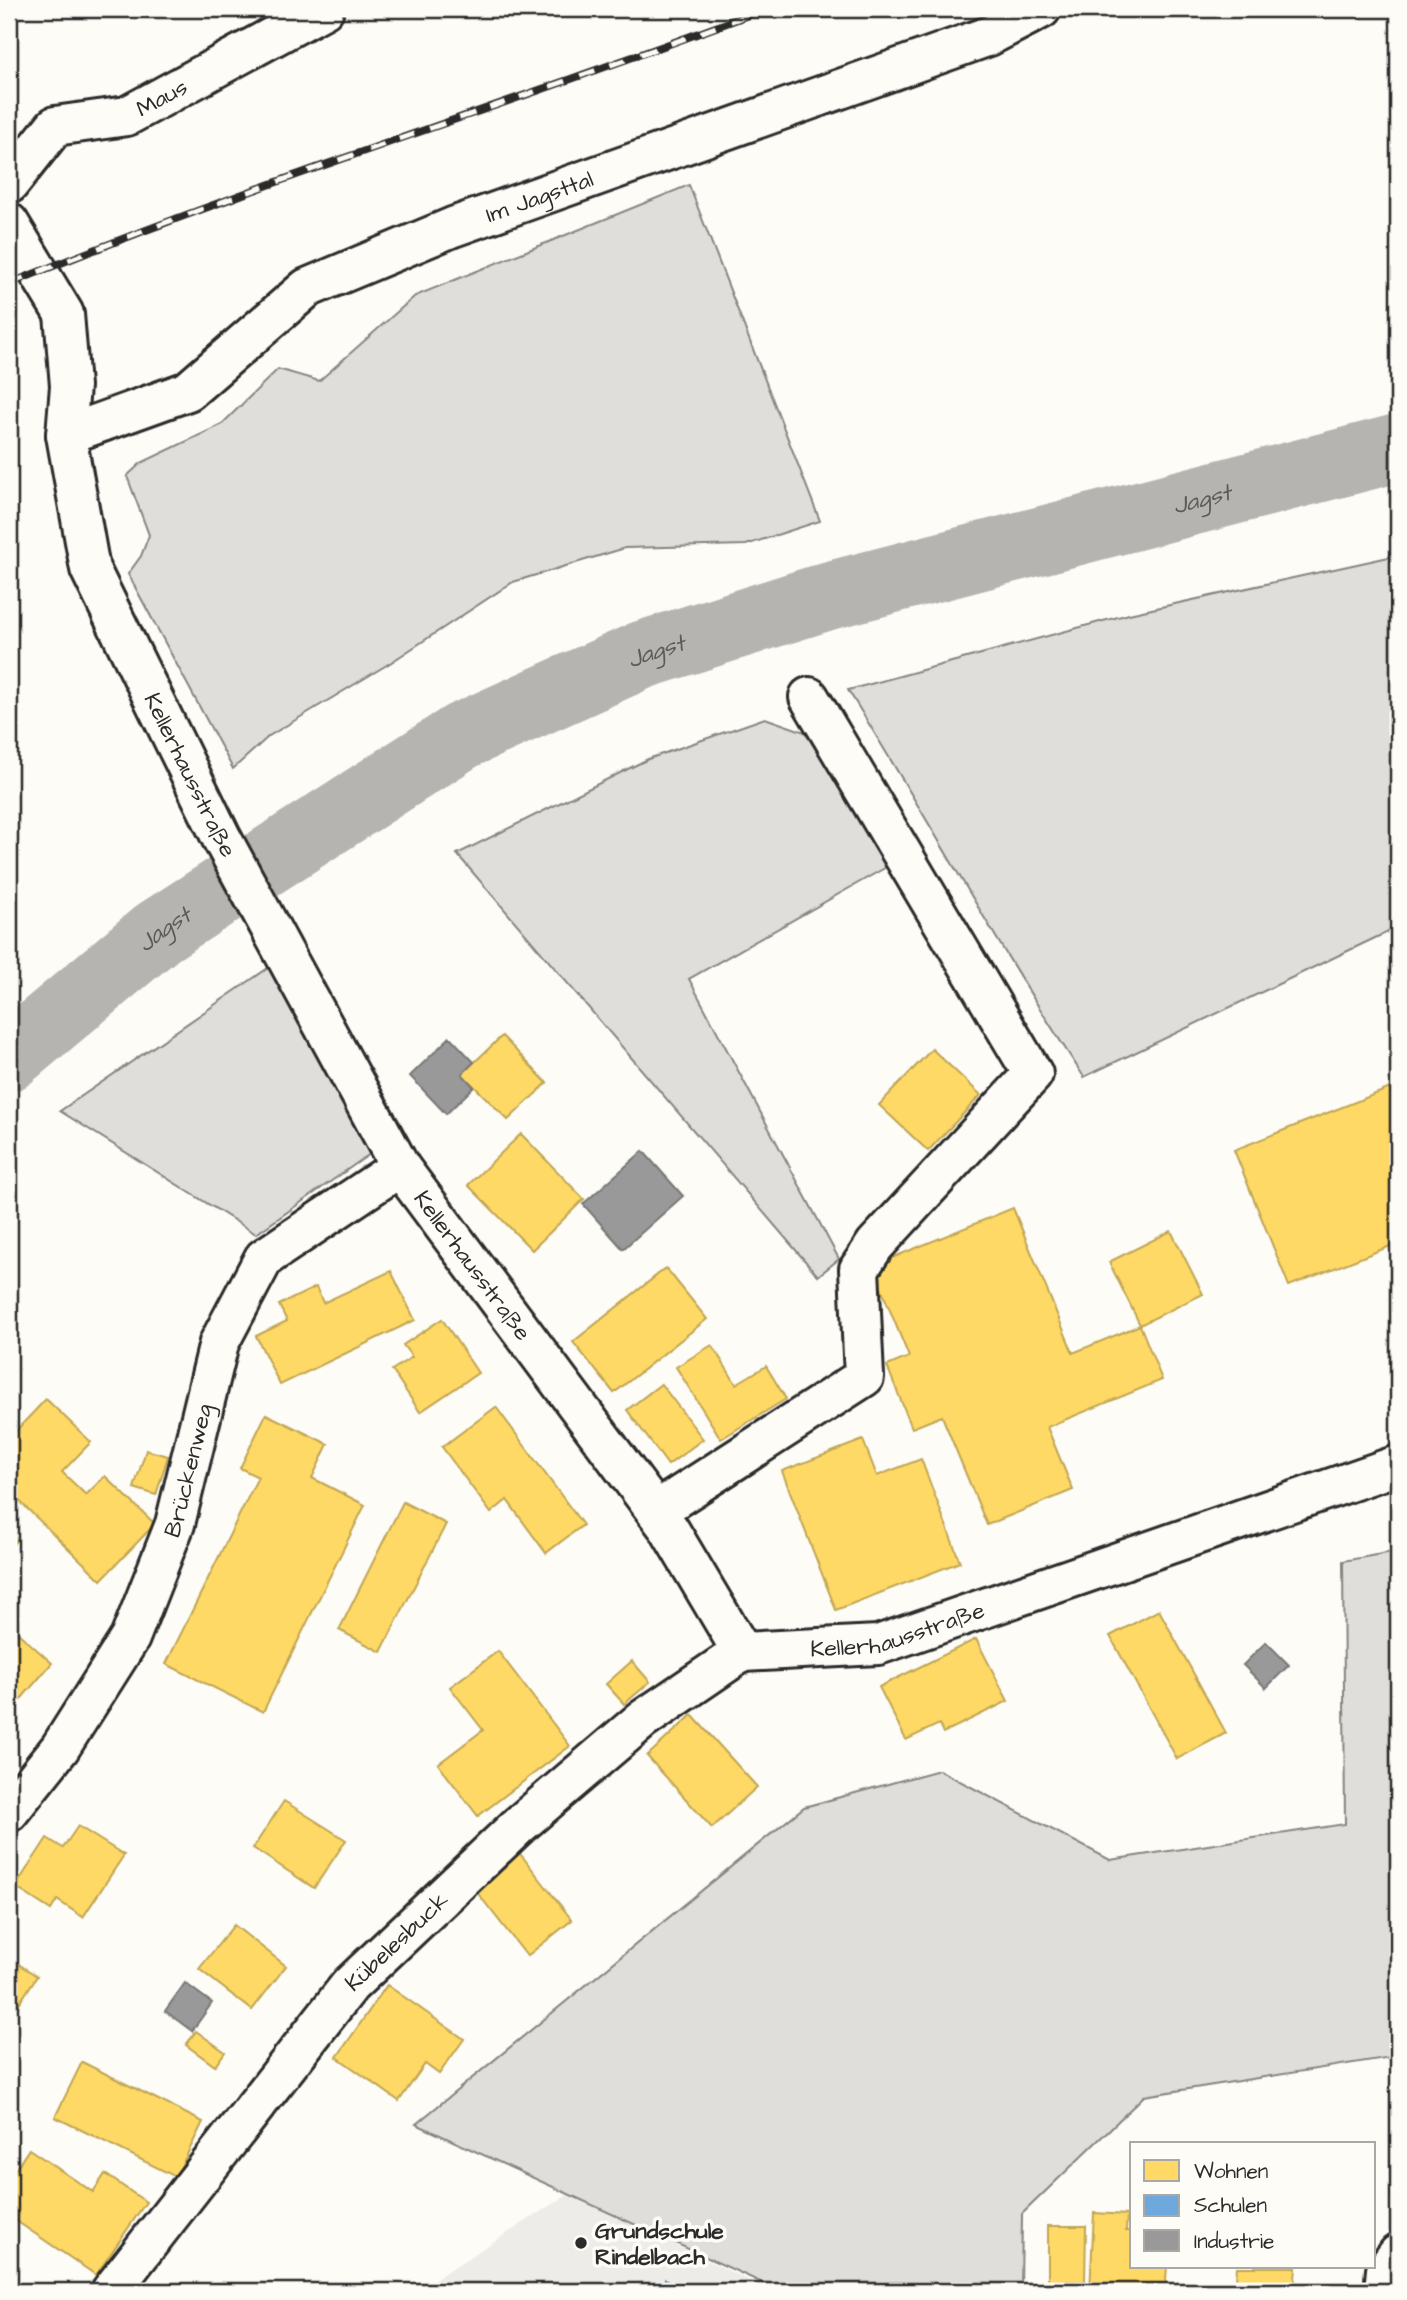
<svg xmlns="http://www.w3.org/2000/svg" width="1407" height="2300" font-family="'Architects Daughter',sans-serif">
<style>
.built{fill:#edece8}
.green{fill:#dfdeda;stroke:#858482;stroke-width:2}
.homes{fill:#ffd966;stroke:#bfa554;stroke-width:2}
.schools{fill:#6fa8dc;stroke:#5b82a7;stroke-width:2}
.industry{fill:#999;stroke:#787878;stroke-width:2}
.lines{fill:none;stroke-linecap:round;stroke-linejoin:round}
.river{stroke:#b5b4b1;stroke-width:68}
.minor-casing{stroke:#2b2b2b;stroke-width:44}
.minor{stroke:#fdfcf7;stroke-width:38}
.rail-casing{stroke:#2b2b2b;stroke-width:8}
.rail{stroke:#fdfcf7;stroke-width:5;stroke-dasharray:16;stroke-linecap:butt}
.poi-dot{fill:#2b2b2b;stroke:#fdfcf7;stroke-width:2.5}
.labels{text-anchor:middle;stroke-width:7;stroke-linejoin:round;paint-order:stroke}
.street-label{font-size:23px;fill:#2b2b2b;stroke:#fdfcf7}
.poi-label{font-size:23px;font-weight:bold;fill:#2b2b2b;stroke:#fdfcf7;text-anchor:start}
.water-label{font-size:24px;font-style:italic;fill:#5b5b5a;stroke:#fdfcf7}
</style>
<rect width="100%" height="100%" fill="#fdfcf7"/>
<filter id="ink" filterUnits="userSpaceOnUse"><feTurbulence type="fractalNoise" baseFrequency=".0143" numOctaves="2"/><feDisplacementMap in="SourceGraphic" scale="14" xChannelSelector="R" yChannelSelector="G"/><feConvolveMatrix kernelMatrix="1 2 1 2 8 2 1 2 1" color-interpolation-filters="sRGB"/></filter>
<g filter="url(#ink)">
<polygon class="built" points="569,2194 771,2291 416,2291"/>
<g class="green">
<polygon points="689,185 820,521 746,545 625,548 513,582 390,663 269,736 233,769 128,574 141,556 149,535 127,476 141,463 221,425 278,369 319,381 415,296"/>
<path d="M1398 555V927L1084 1077C1000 951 928 818 848 690L1129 614Z"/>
<polygon points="765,718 805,732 890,865 689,979 839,1259 818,1276 457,854 648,759"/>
<polygon points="274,964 374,1151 256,1234 60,1111"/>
<polygon points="1398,1551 1398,2056 1144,2096 1022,2214 1021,2291 780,2291 416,2124 804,1807 939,1770 1110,1860 1345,1824 1343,1561"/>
</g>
<g class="homes">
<polygon points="502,1036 547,1083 508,1120 462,1074"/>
<polygon points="932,1049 981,1095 928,1151 879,1105"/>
<polygon points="1398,1085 1398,1243 1289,1286 1234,1150"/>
<polygon points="521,1134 584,1199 532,1250 468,1185"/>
<polygon points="1013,1208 1073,1353 1140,1325 1162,1380 1047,1427 1073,1490 987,1525 942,1416 912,1428 887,1366 909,1357 872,1266"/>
<polygon points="1171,1231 1203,1294 1140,1325 1109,1262"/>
<polygon points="666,1268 707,1319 614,1393 573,1342"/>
<polygon points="391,1271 415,1320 280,1385 256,1336 287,1321 279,1305 316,1287 323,1303"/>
<polygon points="442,1319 478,1373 420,1412 392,1370 412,1357 403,1345"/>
<polygon points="712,1345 736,1384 766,1366 786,1399 721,1439 676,1367"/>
<polygon points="661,1384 703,1439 668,1465 627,1410"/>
<polygon points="46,1399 91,1442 62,1472 86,1495 105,1476 155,1524 101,1580 9,1491 9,1438"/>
<polygon points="496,1407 583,1525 546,1553 507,1500 491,1513 442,1447"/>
<polygon points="266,1414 328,1444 312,1478 365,1505 263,1712 166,1664 258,1477 240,1468"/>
<polygon points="863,1440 877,1476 921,1459 960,1562 836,1610 782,1471"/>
<polygon points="146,1450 168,1456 156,1495 134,1488"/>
<polygon points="403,1502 446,1524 381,1652 339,1630"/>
<polygon points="9,1532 17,1540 9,1548"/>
<polygon points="1159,1610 1226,1733 1177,1759 1110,1636"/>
<polygon points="9,1625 52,1663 9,1713"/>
<polygon points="976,1639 1008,1701 943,1733 939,1724 906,1740 879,1687"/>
<polygon points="498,1651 570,1746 478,1816 438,1764 483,1730 450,1687"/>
<polygon points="632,1661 650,1682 624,1704 606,1684"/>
<polygon points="692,1715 757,1787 712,1828 647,1756"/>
<polygon points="284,1801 346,1840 314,1888 253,1848"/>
<polygon points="78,1826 124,1855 83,1917 57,1900 51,1910 15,1887 47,1838 63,1848"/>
<polygon points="518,1851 572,1920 527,1956 472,1886"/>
<polygon points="234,1925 286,1966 252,2010 199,1969"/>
<polygon points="9,1958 37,1976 18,2005 9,1999"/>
<polygon points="387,1985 464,2039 439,2074 425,2064 399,2101 337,2057"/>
<polygon points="196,2031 225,2052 215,2066 186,2045"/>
<polygon points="82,2062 203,2122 176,2177 55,2117"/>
<polygon points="29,2149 93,2192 105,2174 146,2202 96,2275 9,2216 9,2179"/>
<polygon points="1094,2213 1127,2215 1126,2231 1132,2231 1132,2267 1167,2267 1165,2291 1090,2291"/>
<polygon points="1048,2226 1086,2226 1085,2282 1048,2281"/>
<polygon points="1237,2267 1296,2267 1294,2291 1235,2291"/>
</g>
<polygon class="schools" points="665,2279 690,2291 660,2291"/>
<g class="industry">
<polygon points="450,1037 474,1062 462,1074 474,1087 446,1114 410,1076"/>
<polygon points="643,1151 683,1196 623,1249 583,1204"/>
<polygon points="1266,1642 1289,1665 1266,1688 1243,1665"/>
<polygon points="185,1983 212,2003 192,2031 165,2011"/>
<polygon points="1392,2159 1398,2159 1398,2196 1391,2196"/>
</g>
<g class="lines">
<path class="river" id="s1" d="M9 1057 158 932 462 736 642 655 831 595 1398 448"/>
<defs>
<g id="minor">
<path id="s2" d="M9 184 55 126 127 116 324 9"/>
<path id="s3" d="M9 223 64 314 70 386 66 435 90 569 221 837 400 1167 669 1529 742 1652"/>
<path id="s4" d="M66 435 188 391 307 288 453 227 989 36 1041 9"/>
<polyline points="656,1511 864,1377 859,1269 875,1245 1033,1074 809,697"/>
<path id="s5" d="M742 1652 878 1645 1398 1465"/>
<path id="s6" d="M9 1812 60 1748 130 1638 175 1524 219 1343 264 1258 400 1167"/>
<path id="s7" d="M111 2291 350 1985 519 1825 642 1720 742 1652"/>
<polyline points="1384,2291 1386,2270 1398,2254"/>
</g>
</defs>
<use href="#minor" class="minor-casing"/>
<use href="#minor" class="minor"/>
<defs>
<path id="rail" d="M9 284C256 182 513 104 764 9"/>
</defs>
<use href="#rail" class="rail-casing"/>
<use href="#rail" class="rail"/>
</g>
</g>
<circle class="poi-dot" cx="581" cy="2243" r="7"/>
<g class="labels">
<g class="street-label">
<text dy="8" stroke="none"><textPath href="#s2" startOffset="186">Maus</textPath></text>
<text dy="8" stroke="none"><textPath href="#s4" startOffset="537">Im Jagsttal</textPath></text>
<text dy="8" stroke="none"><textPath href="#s3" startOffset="593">Kellerhausstraße</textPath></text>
<text dy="8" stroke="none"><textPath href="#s3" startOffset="1160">Kellerhausstraße</textPath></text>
<text dy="8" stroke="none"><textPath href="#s6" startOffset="390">Brückenweg</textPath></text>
<text dy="8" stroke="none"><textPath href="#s5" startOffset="158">Kellerhausstraße</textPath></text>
<text dy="8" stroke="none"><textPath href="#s7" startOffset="452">Kübelesbuck</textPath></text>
</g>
<g class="poi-label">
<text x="595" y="2238">Grundschule<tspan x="595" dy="26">Rindelbach</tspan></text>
</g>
<g class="water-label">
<text dy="8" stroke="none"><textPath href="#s1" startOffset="1335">Jagst</textPath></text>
<text dy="8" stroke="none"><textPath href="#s1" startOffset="768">Jagst</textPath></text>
<text dy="8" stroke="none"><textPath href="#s1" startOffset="201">Jagst</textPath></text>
</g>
</g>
<rect width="1407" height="2300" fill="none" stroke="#fdfcf7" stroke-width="35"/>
<rect x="18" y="18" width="1372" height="2265" fill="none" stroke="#2b2b2b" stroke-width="2.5" filter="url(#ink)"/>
<rect x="1130" y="2142" width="245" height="126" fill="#fdfcf7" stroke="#a9a8a5" stroke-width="2"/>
<rect x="1144" y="2160" width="35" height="21" fill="#ffd966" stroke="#a9a8a5" stroke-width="2"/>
<text x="1194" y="2178" font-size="21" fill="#2b2b2b">Wohnen</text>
<rect x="1144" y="2195" width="35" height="21" fill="#6fa8dc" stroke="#a9a8a5" stroke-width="2"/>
<text x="1194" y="2212" font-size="21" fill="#2b2b2b">Schulen</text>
<rect x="1144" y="2230" width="35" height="21" fill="#999999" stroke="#a9a8a5" stroke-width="2"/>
<text x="1194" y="2248" font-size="21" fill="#2b2b2b">Industrie</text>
</svg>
